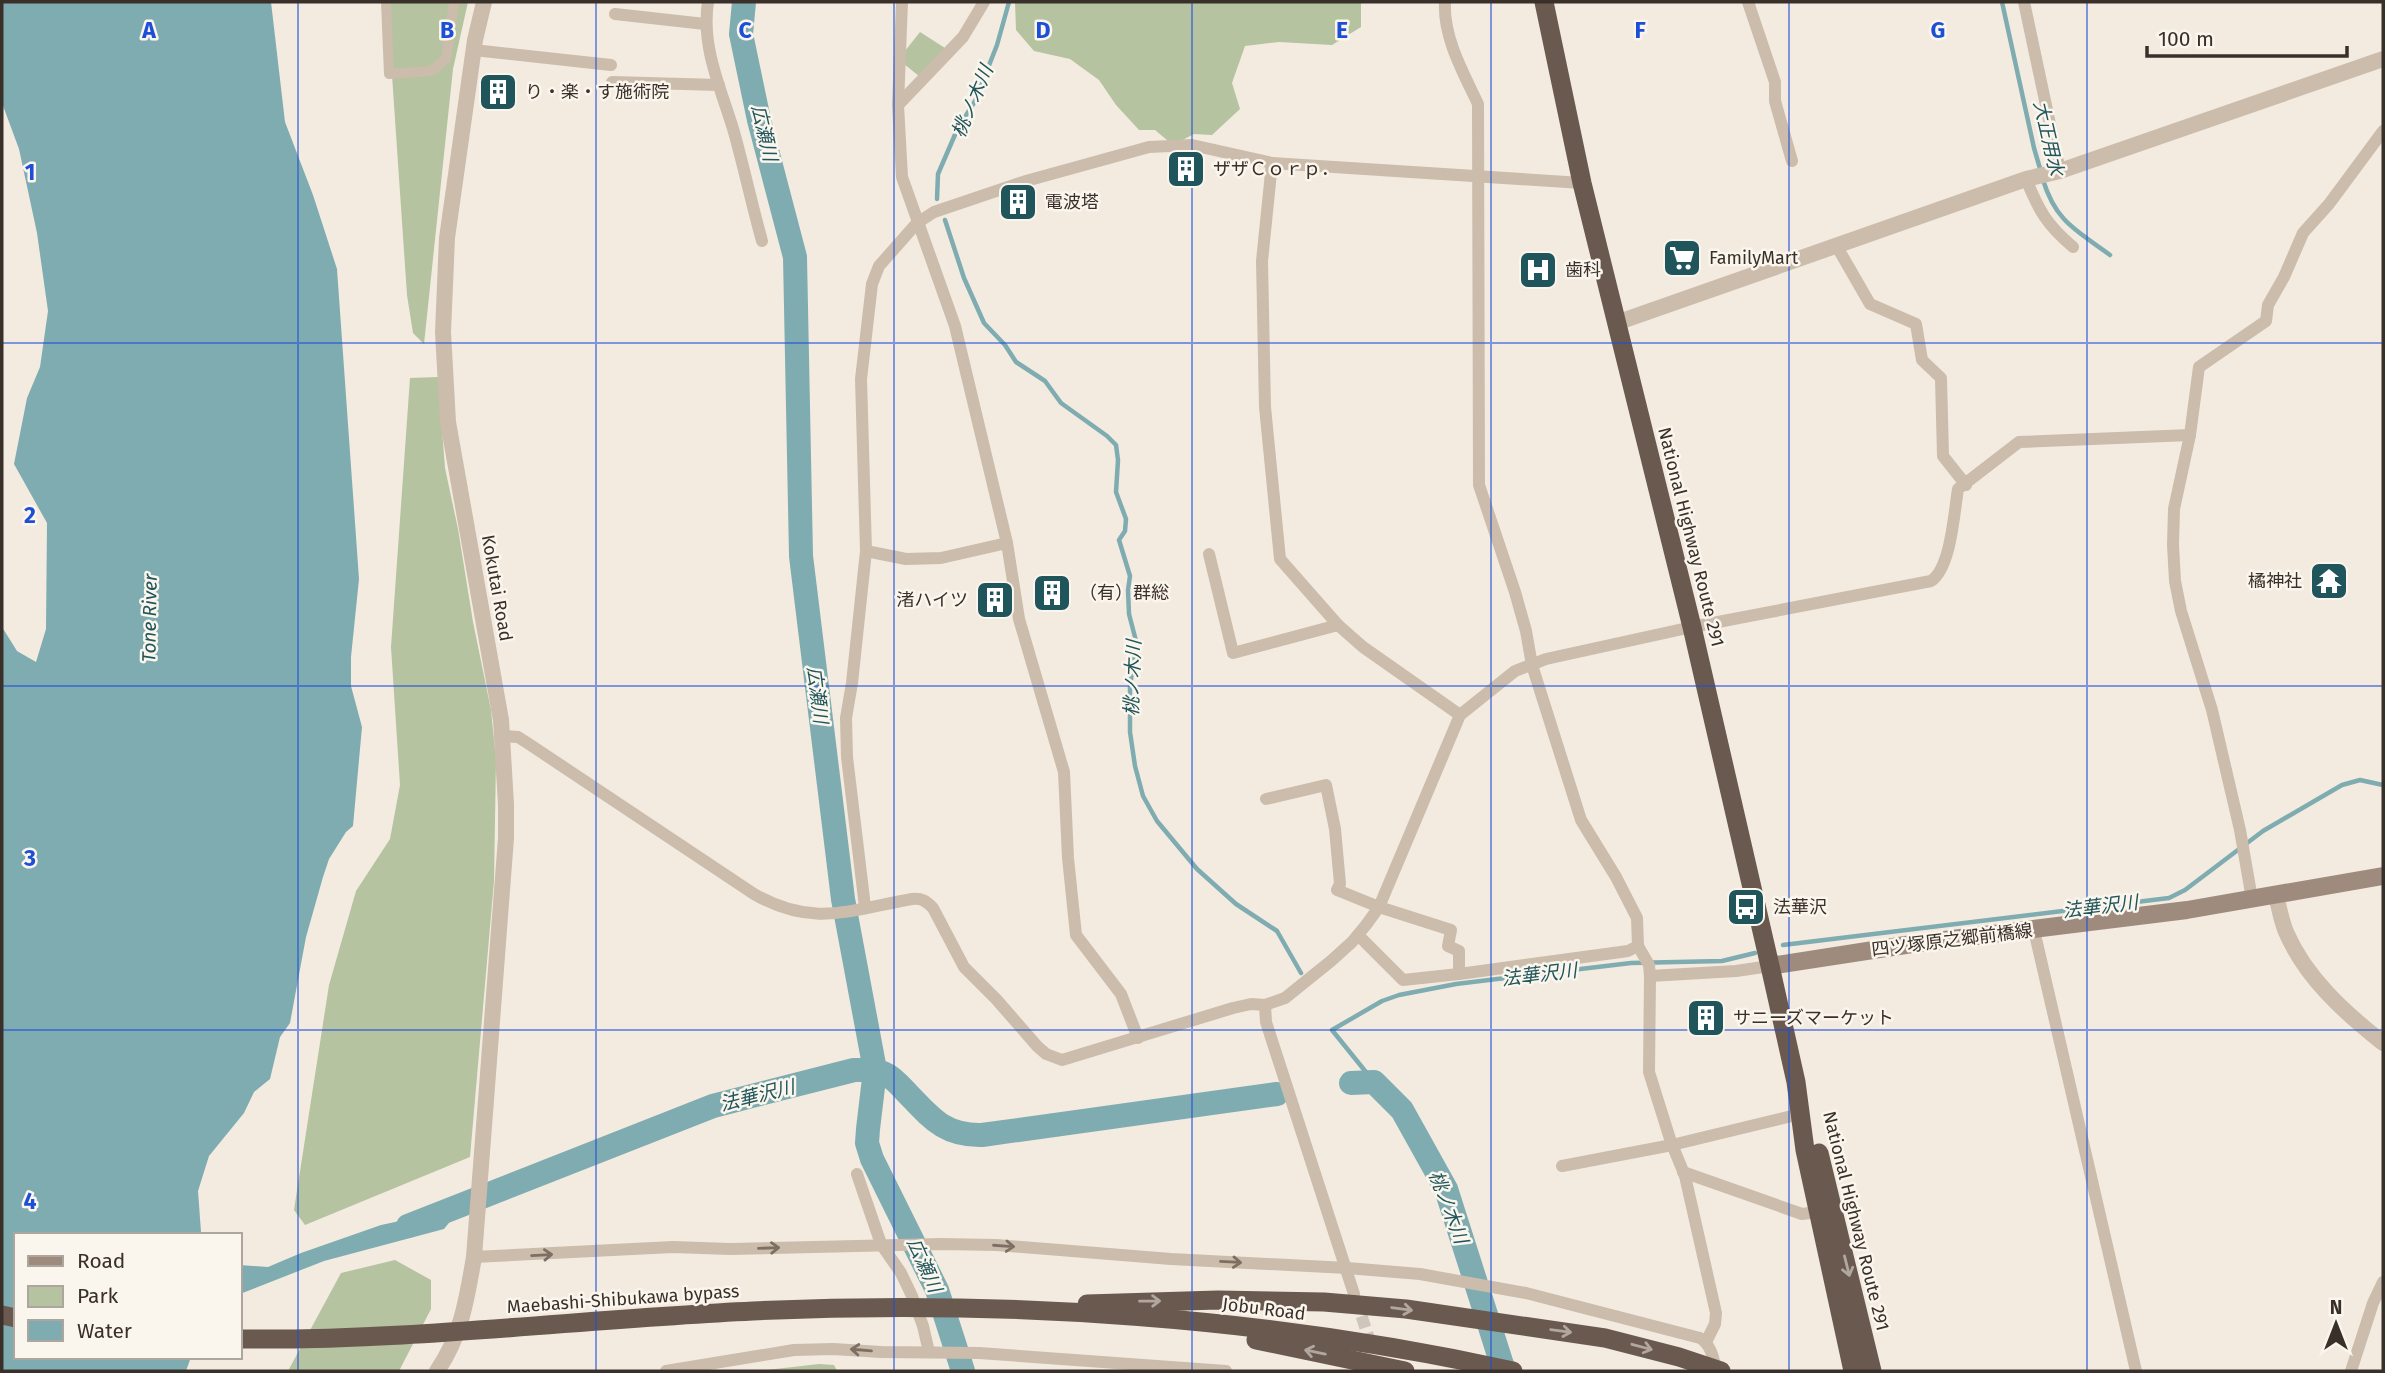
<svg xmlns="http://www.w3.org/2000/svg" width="2385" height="1373" font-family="'Fira Sans','Noto Sans JP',sans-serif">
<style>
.green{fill:#b5c3a0}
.water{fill:#7facb0}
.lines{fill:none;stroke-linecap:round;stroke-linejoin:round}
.stream{stroke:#7facb0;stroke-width:4.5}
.river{stroke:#7facb0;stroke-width:24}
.minor-tunnel{stroke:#cec6bc;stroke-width:12;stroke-dasharray:12 6;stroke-linecap:butt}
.pedestrian{stroke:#ccbcab;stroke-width:10}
.minor{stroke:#ccbcab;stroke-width:12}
.tertiary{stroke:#ccbcab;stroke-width:16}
.secondary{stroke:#9f8b7d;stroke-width:18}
.trunk{stroke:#6a594f;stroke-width:19}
.oneway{stroke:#7c6f64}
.oneway2{stroke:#b2a79e}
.grid{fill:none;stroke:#1d4ed8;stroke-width:2;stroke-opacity:0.55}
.labels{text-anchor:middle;stroke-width:5;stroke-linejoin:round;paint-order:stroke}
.poi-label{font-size:18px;fill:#3a302a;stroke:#faf5ed;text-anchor:start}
.street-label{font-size:18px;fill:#3a302a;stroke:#faf5ed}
.water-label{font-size:19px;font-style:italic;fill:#20555b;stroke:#faf5ed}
.grid-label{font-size:23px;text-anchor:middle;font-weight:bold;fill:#1d4ed8;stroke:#faf5ed;stroke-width:5;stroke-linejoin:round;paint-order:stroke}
</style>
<rect width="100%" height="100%" fill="#f3ebe0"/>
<g class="green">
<polygon points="387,2 468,2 453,69 424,344 413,333 407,295"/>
<polygon points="1015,2 1361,2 1361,27 1332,45 1279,42 1245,46 1232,83 1240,109 1212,135 1194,134 1173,145 1155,130 1139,130 1116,105 1099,80 1070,59 1034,51 1016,30"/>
<polygon points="920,32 945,48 919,76 904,64 905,51"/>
<polygon points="438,377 445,468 458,529 473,622 491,710 496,760 494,881 470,1157 305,1225 294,1210 329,985 356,891 390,839 400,785 391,647 410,378"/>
<polygon points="395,1260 431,1280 431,1309 399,1371 288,1371 341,1273"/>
<polygon points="819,1364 834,1365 837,1371 757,1371"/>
</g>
<g class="water">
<polygon points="2,2 271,2 285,122 313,195 337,269 359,579 351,657 351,686 362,727 353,826 346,832 329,859 323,877 306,937 290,1023 280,1037 270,1079 254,1092 244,1113 209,1156 198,1191 201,1232 203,1235 16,1235 16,1357 191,1357 186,1371 2,1371 2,627 17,651 36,662 46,629 47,523 14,464 27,398 40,367 48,311 37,233 19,149 2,103"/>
<polygon points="437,1213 452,1219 444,1229 324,1261 240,1294 240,1265 268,1267 301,1253 381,1225"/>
</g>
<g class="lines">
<g class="stream">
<polyline points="2002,2 2034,148 2041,172"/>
<path d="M2043 180C2056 222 2076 230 2110 255"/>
<polyline points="937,199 938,174 957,130 975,101 997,45 1009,2"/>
<polyline points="945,220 964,278 984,323 1005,345 1016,362 1045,381 1061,403 1107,436 1116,445 1118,460 1116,492 1126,519 1125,531 1119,540 1130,576 1128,590 1129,614 1136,641 1130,687 1130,732 1135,766 1143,796 1157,821 1197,869 1236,904 1277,931 1301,973"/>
<polyline points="1783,945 2169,898 2185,890 2263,831 2342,785 2360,780 2383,785"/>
<polyline points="1374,1082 1332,1030 1382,1001 1399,995 1456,984 1631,963 1722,961 1755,953"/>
</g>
<g class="river">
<polyline points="744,2 741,34 759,120 795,257 801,556 843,899 875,1070 868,1129 867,1143 872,1159 937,1290 963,1371"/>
<polyline points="1351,1083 1374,1082 1402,1110 1446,1189 1504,1371"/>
<path d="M408 1226 713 1106 854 1070C866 1070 877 1069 887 1075 895 1079 902 1088 908 1094 932 1119 945 1136 982 1135L1277 1094"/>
</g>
<polyline class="minor-tunnel" points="1356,1299 1372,1348"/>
<polyline class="pedestrian" points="386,2 389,74 431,71 446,59 454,2"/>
<g class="minor">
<path d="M708 2C701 48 721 88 734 132 744 168 752 205 762 241"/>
<polyline points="902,2 898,105 902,177 955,326 1007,543 1019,619 1064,772 1068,858 1076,935 1121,994 1138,1038"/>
<path d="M1445 2C1443 37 1463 72 1478 104L1479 485 1515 592 1526 631 1532 665 1581 820 1616 877 1637 918 1638 946 1649 965 1650 976 1649 1072 1671 1142 1685 1176 1716 1313 1715 1324 1706 1342"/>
<polyline points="1748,2 1775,82 1775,101 1792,161"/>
<polyline points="2024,2 2060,171"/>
<polyline points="615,14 705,24"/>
<polyline points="474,50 611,65"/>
<polyline points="612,82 719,85"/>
<polyline points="898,105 963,37 984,2"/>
<path d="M2026 179C2039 211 2047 225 2073 247"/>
<polyline points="1836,245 1870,304 1916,324 1922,360 1941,378 1943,456 1966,485"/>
<polyline points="866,551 906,559 941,558 1007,543"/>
<polyline points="1209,554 1233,653 1338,625"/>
<polyline points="1460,715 1363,647 1338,625 1280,559 1265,407 1262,261 1272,163 1582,183"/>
<path d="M502 736 518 737 529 744 754 894C813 928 850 910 912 899 922 898 926 901 933 908L964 967 996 999 1037 1046 1046 1054 1062 1060 1233 1008 1251 1004 1265 1005 1285 998 1331 961 1352 942 1366 925 1379 907 1460 715 1515 671 1546 659 1692 627 1931 581C1951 568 1954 513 1958 489L2019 442 2190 435"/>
<polyline points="1266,799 1326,785 1335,829 1340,884 1337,890 1379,907 1451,930 1448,946 1459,951 1459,974 1628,951 1638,946"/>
<polyline points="2252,899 2240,830 2212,710 2181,611 2175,581 2173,545 2174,509 2190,435 2199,367 2266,321 2268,305 2284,277 2303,233 2329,204 2383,131"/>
<polyline points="865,907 847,757 846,718 852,683 866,551 861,379 872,284 879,266 917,223 934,212 1026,181 1149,147 1192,145 1272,163"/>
<polyline points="2034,930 2136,1371"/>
<polyline points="1358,935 1403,980 1459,974"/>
<polyline points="1650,976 1736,971 1770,966"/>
<polyline points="1265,1005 1266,1022 1354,1294"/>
<polyline points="1562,1166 1672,1145 1800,1114"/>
<polyline points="1683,1172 1802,1214 1819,1212"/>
<polyline points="857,1174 881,1244 901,1273 912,1296 923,1326 929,1352"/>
<path d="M474 1257 673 1247 730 1249 941 1244 996 1245 1171 1259 1347 1268 1420 1274 1526 1293 1700 1338C1711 1345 1713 1357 1716 1369"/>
<polyline points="666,1371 794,1350 833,1349 881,1352 979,1353 1226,1371"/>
<polyline points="2351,1371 2373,1303 2383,1282"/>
</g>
<g class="tertiary">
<polyline points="1616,323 2026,179 2060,171 2383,59"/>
<path d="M2276 895C2279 907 2281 920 2286 932 2306 978 2344 1012 2383 1043"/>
<path d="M437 1371C461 1337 467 1298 474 1257L506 838V805L501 720 448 422 443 332 447 238 475 40 484 2"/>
</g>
<polyline class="secondary" points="1770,966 1912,944 2187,910 2383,876"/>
<g class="trunk">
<polyline points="1544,2 1582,183 1692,627 1770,966 1796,1082 1805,1150 1853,1371"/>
<polyline points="1819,1153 1872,1371"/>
<polyline points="1087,1304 1218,1300 1324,1302 1406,1309 1605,1338 1679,1357 1721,1371"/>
<polyline points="2,1315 16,1318"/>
<path d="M240 1339C411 1341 582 1319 753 1311 1001 1299 1270 1317 1513 1371"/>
<polyline points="1256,1340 1405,1371"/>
</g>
</g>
<defs><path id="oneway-shaft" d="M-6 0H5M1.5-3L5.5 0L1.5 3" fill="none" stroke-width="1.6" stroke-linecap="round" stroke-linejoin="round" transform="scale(1.75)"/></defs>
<g class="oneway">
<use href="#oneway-shaft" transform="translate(1004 1246) rotate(4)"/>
<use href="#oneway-shaft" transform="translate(769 1248) rotate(-2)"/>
<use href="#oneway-shaft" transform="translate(542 1255) rotate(-3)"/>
<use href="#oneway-shaft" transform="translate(1231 1262) rotate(3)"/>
<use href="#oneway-shaft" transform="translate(861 1350) rotate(-175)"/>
</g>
<g class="oneway2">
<use href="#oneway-shaft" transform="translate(1847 1266) rotate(76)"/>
<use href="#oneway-shaft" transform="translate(1150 1301) rotate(-1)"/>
<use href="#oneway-shaft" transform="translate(1402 1309) rotate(8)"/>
<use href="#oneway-shaft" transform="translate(1561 1331) rotate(8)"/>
<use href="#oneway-shaft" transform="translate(1642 1347) rotate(15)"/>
<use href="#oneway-shaft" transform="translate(1315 1352) rotate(-168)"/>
</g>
<path class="grid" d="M298 2V1371M596 2V1371M894 2V1371M1192 2V1371M1491 2V1371M1789 2V1371M2087 2V1371M2 343H2383M2 686H2383M2 1030H2383"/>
<defs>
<symbol id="building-square" viewBox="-11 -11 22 22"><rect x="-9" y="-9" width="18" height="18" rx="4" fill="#20555b" stroke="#faf5ed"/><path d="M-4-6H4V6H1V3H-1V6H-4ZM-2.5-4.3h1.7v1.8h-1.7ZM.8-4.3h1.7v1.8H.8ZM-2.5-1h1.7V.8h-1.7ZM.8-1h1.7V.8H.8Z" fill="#fff"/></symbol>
<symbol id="supermarket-square" viewBox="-11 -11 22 22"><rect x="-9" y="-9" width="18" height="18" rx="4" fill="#20555b" stroke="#faf5ed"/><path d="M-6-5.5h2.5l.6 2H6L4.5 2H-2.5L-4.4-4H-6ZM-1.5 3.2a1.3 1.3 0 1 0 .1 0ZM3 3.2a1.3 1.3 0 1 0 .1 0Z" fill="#fff"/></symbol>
<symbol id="hospital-square" viewBox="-11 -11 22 22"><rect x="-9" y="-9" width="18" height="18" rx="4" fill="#20555b" stroke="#faf5ed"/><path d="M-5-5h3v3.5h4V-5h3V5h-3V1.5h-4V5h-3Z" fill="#fff"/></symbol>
<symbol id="temple-square" viewBox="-11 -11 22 22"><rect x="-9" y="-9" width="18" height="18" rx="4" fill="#20555b" stroke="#faf5ed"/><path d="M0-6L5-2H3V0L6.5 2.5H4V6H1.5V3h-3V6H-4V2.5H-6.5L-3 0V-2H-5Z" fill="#fff"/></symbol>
<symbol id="bus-square" viewBox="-11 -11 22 22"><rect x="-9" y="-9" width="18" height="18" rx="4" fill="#20555b" stroke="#faf5ed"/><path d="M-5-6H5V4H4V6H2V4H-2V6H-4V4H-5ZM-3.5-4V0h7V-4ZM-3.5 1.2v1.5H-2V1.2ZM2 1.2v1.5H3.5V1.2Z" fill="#fff"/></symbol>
</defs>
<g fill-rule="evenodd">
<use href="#building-square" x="476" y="70" width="44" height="44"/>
<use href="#building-square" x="1164" y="147" width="44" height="44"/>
<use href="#building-square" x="996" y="180" width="44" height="44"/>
<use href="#supermarket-square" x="1660" y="236" width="44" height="44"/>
<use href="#hospital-square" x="1516" y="248" width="44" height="44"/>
<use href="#temple-square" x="2307" y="559" width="44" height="44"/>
<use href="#building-square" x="1030" y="571" width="44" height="44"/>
<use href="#building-square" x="973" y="578" width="44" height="44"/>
<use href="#bus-square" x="1724" y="885" width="44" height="44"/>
<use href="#building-square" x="1684" y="996" width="44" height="44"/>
</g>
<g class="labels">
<g class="poi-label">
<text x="525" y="98">り・楽・す施術院</text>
<text x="1213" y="175">ザザＣｏｒｐ．</text>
<text x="1045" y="208">電波塔</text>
<text x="1709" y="264">FamilyMart</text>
<text x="1565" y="276">歯科</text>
<text x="2302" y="587" text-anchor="end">橘神社</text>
<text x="1079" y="599">（有）群総</text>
<text x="968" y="606" text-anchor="end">渚ハイツ</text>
<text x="1773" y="913">法華沢</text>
<text x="1733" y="1024">サニーズマーケット</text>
</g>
<g class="street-label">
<text transform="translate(1691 537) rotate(76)" y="6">National Highway Route 291</text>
<text transform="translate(497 588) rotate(80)" y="6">Kokutai Road</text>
<text transform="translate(1952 940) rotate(-7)" y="6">四ツ塚原之郷前橋線</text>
<text transform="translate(1856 1221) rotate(76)" y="6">National Highway Route 291</text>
<text transform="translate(623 1299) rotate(-4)" y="6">Maebashi-Shibukawa bypass</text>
<text transform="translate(1264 1309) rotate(7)" y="6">Jobu Road</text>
</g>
<g class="water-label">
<text transform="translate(972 101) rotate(-67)" y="7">桃ノ木川</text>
<text transform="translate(765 133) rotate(77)" y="7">広瀬川</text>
<text transform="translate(2049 138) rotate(77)" y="7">大正用水</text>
<text transform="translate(149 618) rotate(-89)" y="7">Tone River</text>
<text transform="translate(1132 678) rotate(-88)" y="7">桃ノ木川</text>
<text transform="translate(818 695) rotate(83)" y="7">広瀬川</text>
<text transform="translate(2100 906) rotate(-7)" y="7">法華沢川</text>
<text transform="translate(1539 974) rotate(-7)" y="7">法華沢川</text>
<text transform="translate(757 1095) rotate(-14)" y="7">法華沢川</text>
<text transform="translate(1449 1207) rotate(69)" y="7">桃ノ木川</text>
<text transform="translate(925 1265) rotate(66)" y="7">広瀬川</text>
</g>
</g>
<g class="grid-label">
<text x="149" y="38">A</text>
<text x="447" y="38">B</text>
<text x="745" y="38">C</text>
<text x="1043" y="38">D</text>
<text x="1342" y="38">E</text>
<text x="1640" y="38">F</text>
<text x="1938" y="38">G</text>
<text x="30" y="180">1</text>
<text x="30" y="523">2</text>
<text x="30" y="866">3</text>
<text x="30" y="1209">4</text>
</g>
<rect width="2385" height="1373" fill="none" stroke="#3a302a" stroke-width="7"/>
<rect x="14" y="1233" width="228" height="126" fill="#faf5ed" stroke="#ada69f" stroke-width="2"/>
<rect x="28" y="1256" width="35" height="10" fill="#9f8b7d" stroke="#ada69f" stroke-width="2"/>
<text x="77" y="1268" font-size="21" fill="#3a302a">Road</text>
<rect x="28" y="1286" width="35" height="21" fill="#b5c3a0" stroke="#ada69f" stroke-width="2"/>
<text x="77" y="1303" font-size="21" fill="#3a302a">Park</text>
<rect x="28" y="1320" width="35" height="21" fill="#7facb0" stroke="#ada69f" stroke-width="2"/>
<text x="77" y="1338" font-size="21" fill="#3a302a">Water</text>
<g transform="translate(2336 1324)" stroke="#faf5ed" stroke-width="5" paint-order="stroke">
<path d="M0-5L12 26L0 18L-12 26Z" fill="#3a302a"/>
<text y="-10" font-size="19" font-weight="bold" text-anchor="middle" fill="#3a302a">N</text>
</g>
<path d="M2147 46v10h200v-10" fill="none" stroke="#3a302a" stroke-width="3.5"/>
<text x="2158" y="46" font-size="21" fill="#3a302a" stroke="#faf5ed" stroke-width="5" paint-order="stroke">100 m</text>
</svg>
